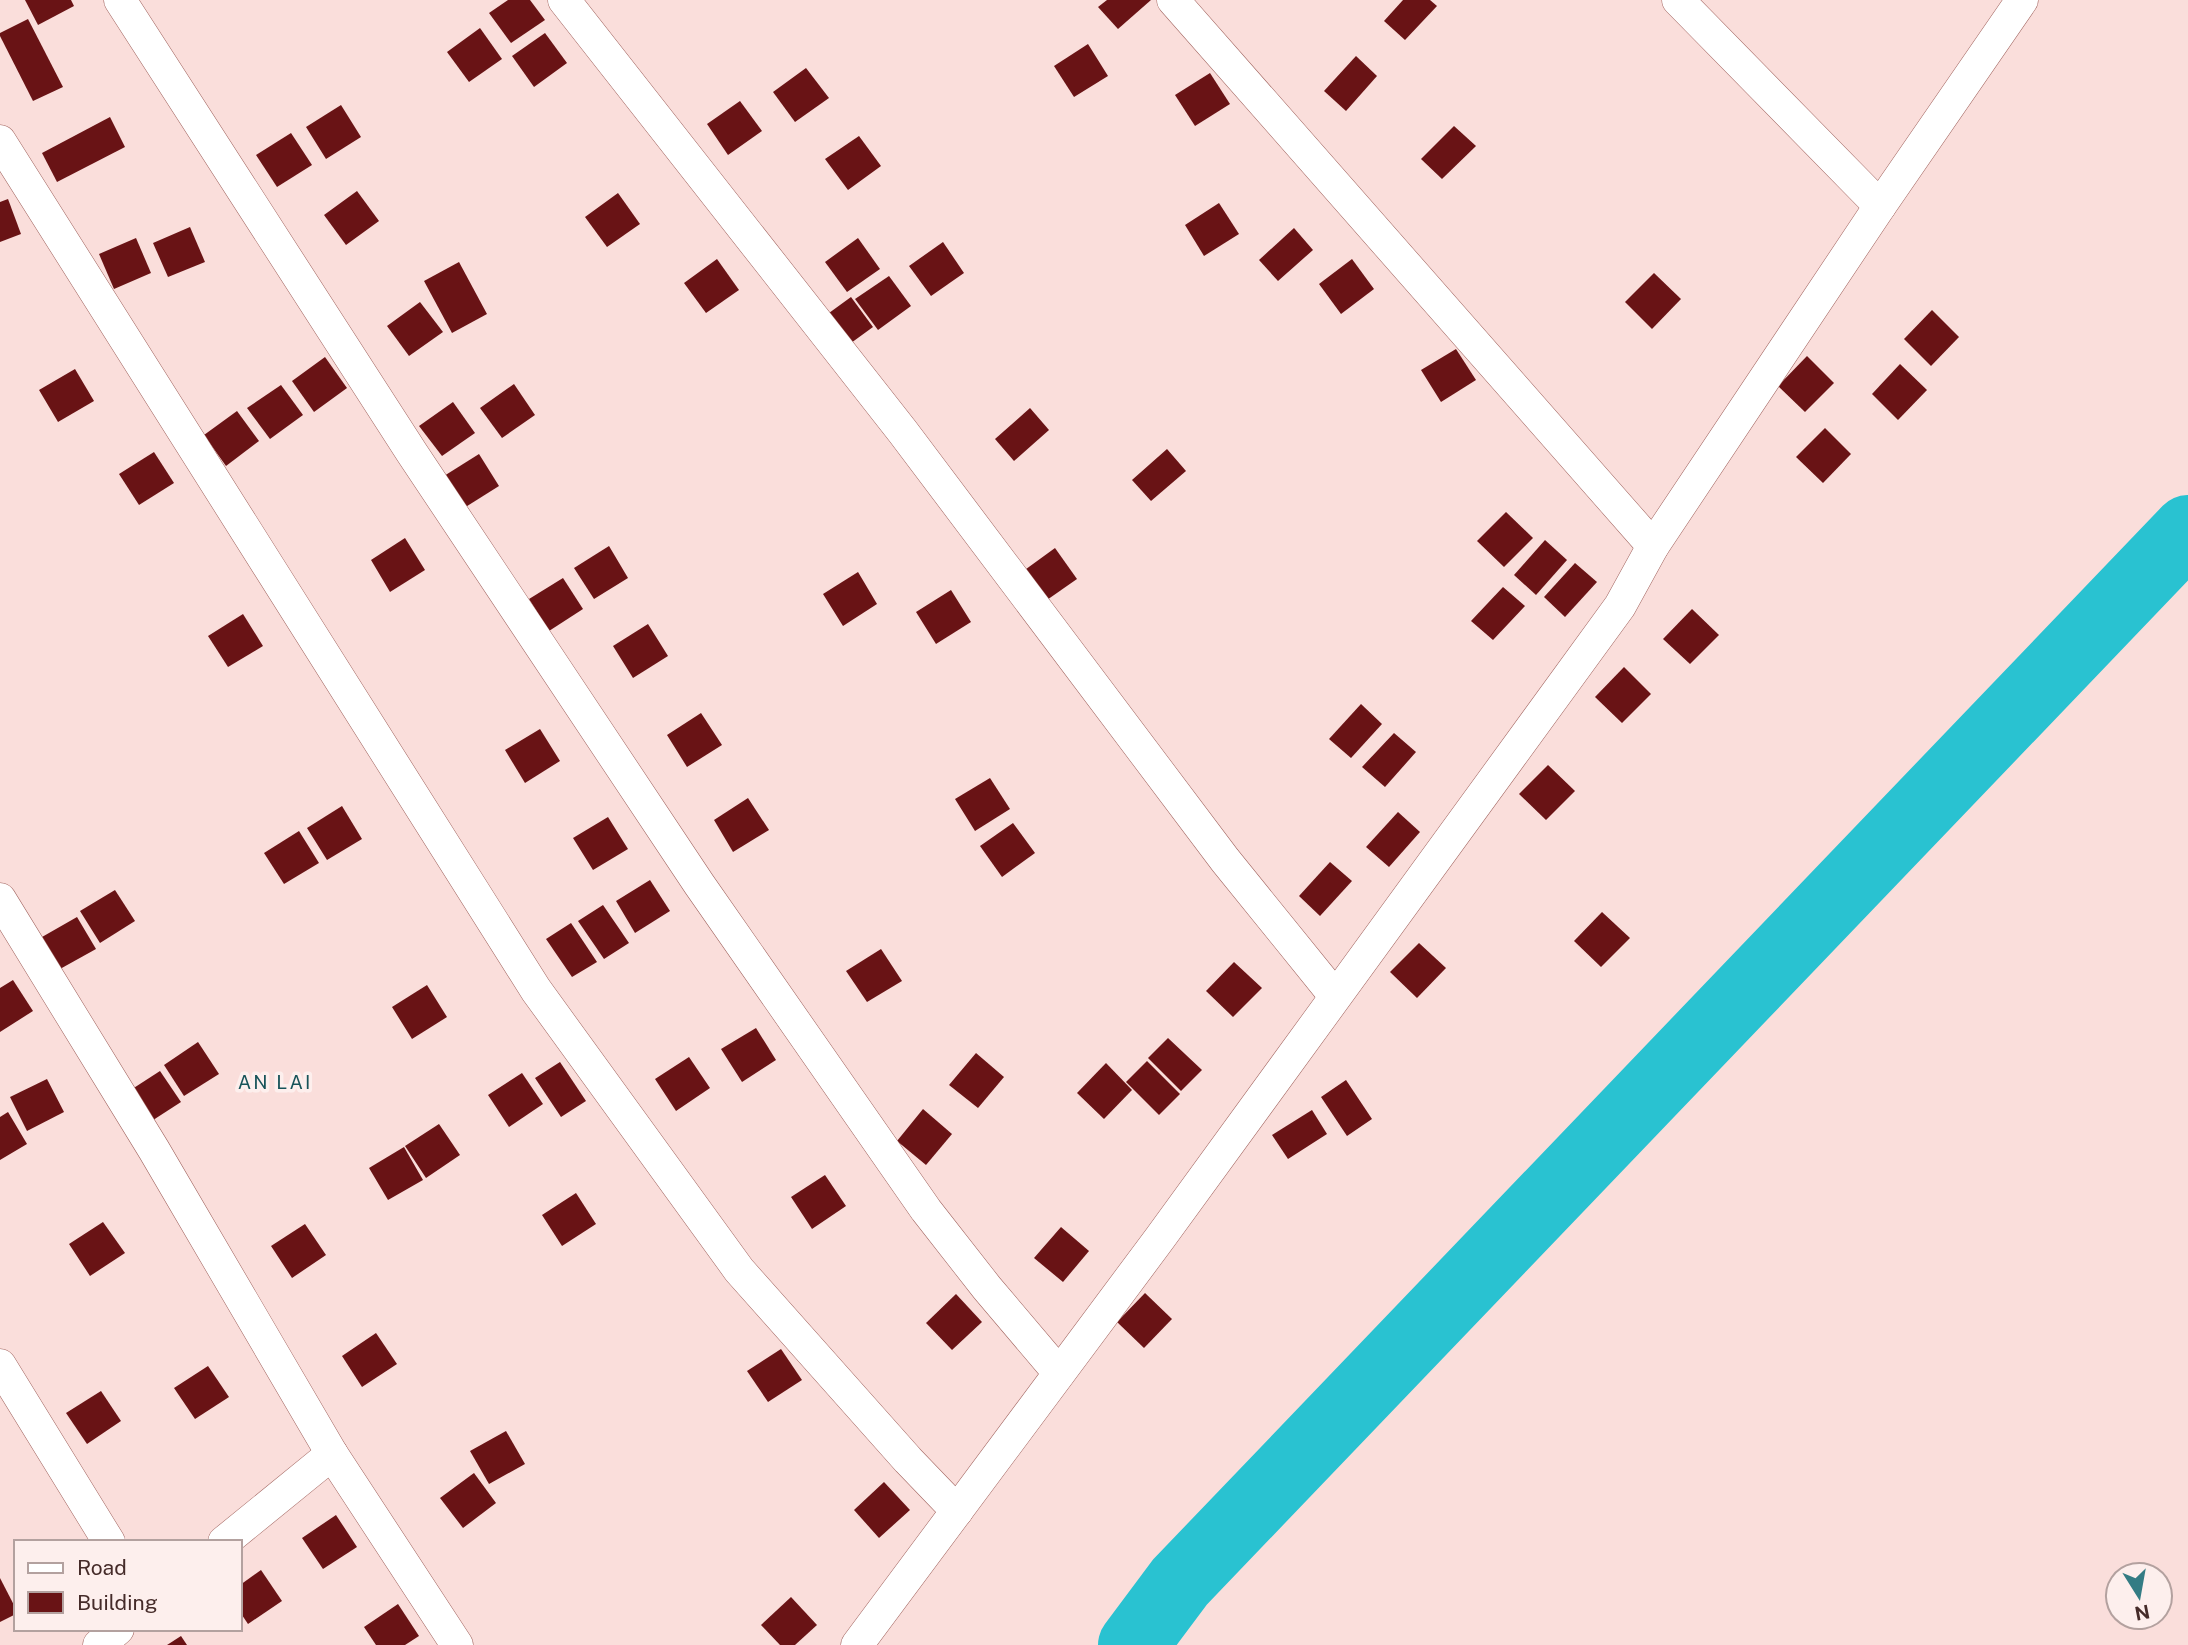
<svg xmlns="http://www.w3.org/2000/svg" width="2188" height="1645" font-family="'Public Sans',sans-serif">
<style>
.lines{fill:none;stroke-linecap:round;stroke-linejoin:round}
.river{stroke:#29c2d1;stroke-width:70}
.building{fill:#691315}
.street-casing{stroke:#a1645f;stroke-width:33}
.street{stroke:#fff;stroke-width:32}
.labels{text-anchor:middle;stroke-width:7;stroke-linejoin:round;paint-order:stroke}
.neighbourhood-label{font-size:19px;letter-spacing:2px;fill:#175359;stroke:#fdefed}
</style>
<rect width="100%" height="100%" fill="#fadedb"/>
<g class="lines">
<polyline class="river" points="1133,1645 1180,1582 2188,530"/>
</g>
<g class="building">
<polygon points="25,0 71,0 74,6 38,25"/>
<polygon points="508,0 530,0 545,20 511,43 489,13"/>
<polygon points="1107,0 1151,0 1118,29 1098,7"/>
<polygon points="1403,0 1430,0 1437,6 1405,40 1384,21"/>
<polygon points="28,19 63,87 33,101 0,36 0,33"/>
<polygon points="480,28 502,59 469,82 447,52"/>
<polygon points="545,33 567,63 534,87 512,56"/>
<polygon points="1088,44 1108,76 1074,97 1054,66"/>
<polygon points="1356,56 1377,76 1346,111 1324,91"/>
<polygon points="806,68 829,98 795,122 773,92"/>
<polygon points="1210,73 1230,104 1195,126 1175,95"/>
<polygon points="740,101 762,131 728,155 707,124"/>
<polygon points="341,105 361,137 326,159 306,127"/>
<polygon points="110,117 125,147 57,182 42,153"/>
<polygon points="1454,126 1476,146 1442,179 1421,159"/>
<polygon points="291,133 312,165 277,187 256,155"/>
<polygon points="859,136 881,166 848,190 825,159"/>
<polygon points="357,191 379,221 346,245 324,215"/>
<polygon points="618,193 640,224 607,247 585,217"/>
<polygon points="8,199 21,234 0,242 0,202"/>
<polygon points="1219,203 1239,234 1204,256 1185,225"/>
<polygon points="190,227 205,262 168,277 153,243"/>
<polygon points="1294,228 1313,250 1278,281 1259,260"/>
<polygon points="136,238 151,273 114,289 99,254"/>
<polygon points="858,238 880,269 847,292 825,262"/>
<polygon points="943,242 964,273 931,296 909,266"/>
<polygon points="717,259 739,290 706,313 684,283"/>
<polygon points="1352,259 1374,289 1341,314 1319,284"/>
<polygon points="459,262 487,314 452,333 424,281"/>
<polygon points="1654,273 1681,299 1652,329 1625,302"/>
<polygon points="889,276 911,306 878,330 855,299"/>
<polygon points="851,297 873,327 840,351 818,321"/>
<polygon points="420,302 443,332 409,356 387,326"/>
<polygon points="1932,310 1959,337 1931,366 1904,339"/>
<polygon points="1456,349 1476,380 1441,402 1421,370"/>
<polygon points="1807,356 1834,383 1805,412 1778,386"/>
<polygon points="325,357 347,388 314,412 292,381"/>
<polygon points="1900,364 1927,390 1898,420 1872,394"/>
<polygon points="75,369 94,401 58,422 39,390"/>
<polygon points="514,384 535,415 502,438 480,408"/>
<polygon points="281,385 303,415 270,439 247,408"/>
<polygon points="453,402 475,433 442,456 419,426"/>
<polygon points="1030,408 1049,430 1014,461 995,439"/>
<polygon points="237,411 259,441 226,466 204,435"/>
<polygon points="1825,428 1851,454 1823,483 1796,457"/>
<polygon points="1167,449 1186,471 1151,501 1132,480"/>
<polygon points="154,452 174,483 139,505 119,474"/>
<polygon points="479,454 499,486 464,508 444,476"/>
<polygon points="1506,512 1533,538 1504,567 1477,541"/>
<polygon points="405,538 425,570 390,592 371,560"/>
<polygon points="1545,540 1567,560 1536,595 1514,575"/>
<polygon points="609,546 628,578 594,599 574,568"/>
<polygon points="1055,548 1077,579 1044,602 1022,572"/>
<polygon points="1575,563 1597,582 1565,617 1544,597"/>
<polygon points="858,572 877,604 843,626 823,594"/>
<polygon points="563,578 583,609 549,631 529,599"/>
<polygon points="1503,587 1525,606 1493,640 1471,621"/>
<polygon points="951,590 971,622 936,644 916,612"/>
<polygon points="1692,609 1719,635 1690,664 1663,639"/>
<polygon points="243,614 263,646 228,667 208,636"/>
<polygon points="648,624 668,656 633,678 613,646"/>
<polygon points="1624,667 1651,694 1622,723 1595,697"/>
<polygon points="1361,704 1382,724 1351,758 1329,739"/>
<polygon points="701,713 722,745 687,767 667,735"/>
<polygon points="540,729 560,761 525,783 505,750"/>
<polygon points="1394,733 1416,752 1385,787 1362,767"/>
<polygon points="1548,765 1575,791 1546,820 1519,794"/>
<polygon points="990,778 1010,809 975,831 955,799"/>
<polygon points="748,798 769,830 733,852 714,820"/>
<polygon points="342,806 362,839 327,860 307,828"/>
<polygon points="1398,812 1420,832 1389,867 1366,847"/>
<polygon points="608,817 628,849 593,870 573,838"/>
<polygon points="1013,823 1035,853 1002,877 980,846"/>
<polygon points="299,831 319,863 284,884 264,853"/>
<polygon points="1330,862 1352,881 1320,916 1299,896"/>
<polygon points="650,880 670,911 635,933 616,901"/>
<polygon points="115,890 135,921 100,943 80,911"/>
<polygon points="603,905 629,943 604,959 578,921"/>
<polygon points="1602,912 1630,938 1601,967 1574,941"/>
<polygon points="77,917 96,949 60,969 42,937"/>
<polygon points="571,923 597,962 572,977 546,939"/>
<polygon points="1419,943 1446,968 1417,998 1390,972"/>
<polygon points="881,949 902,981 867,1002 846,971"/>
<polygon points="1234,962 1262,988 1233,1017 1206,991"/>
<polygon points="13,980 33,1011 0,1032 0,988"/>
<polygon points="427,985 447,1017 412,1039 392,1007"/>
<polygon points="756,1028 776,1060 742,1082 721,1049"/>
<polygon points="1168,1038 1202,1070 1181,1091 1148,1058"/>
<polygon points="198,1042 219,1074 184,1096 164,1065"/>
<polygon points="976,1053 1004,1077 978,1108 949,1085"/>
<polygon points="689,1057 710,1088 676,1111 655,1079"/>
<polygon points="1147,1061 1180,1094 1159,1115 1126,1082"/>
<polygon points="560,1062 586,1101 561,1117 535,1078"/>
<polygon points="1106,1063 1132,1090 1104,1119 1077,1093"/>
<polygon points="160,1071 181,1102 147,1124 126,1093"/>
<polygon points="522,1073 543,1104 509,1127 488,1095"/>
<polygon points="47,1079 64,1112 27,1131 10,1097"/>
<polygon points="1346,1080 1372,1119 1347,1136 1321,1097"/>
<polygon points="923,1109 952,1134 926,1165 897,1141"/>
<polygon points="1312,1110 1327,1134 1288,1159 1272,1135"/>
<polygon points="8,1112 27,1144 0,1160 0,1117"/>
<polygon points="439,1124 460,1155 426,1178 405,1146"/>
<polygon points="404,1147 423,1180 388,1200 369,1168"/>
<polygon points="825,1175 846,1206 812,1229 791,1197"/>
<polygon points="576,1193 596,1224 562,1246 542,1215"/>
<polygon points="103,1222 125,1253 90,1276 69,1244"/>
<polygon points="305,1224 326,1255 292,1278 271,1246"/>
<polygon points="1061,1227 1089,1251 1063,1282 1034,1258"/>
<polygon points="1145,1293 1172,1319 1144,1348 1117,1322"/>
<polygon points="956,1294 982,1322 952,1350 926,1323"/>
<polygon points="376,1333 397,1364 362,1387 342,1356"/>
<polygon points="781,1349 802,1380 768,1402 747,1371"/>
<polygon points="208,1366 229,1397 195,1419 174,1388"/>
<polygon points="101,1391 121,1421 87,1444 66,1413"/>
<polygon points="506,1431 525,1464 489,1484 470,1451"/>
<polygon points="474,1473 496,1503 463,1528 440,1498"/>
<polygon points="884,1482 910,1510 879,1538 854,1510"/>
<polygon points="336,1515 357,1547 323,1569 302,1538"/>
<polygon points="261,1570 282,1601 248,1624 240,1612 240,1585"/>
<polygon points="0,1578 16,1609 16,1614 0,1622"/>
<polygon points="791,1597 817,1625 795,1645 780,1645 761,1625"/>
<polygon points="398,1604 419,1636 405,1645 376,1645 364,1627"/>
<polygon points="181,1636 187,1645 167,1645"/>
</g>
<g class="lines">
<defs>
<g id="street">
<polyline points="120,0 412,453 699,884 926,1210 987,1288 1059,1373"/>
<polyline points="564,0 903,432 1225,860 1335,996"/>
<polyline points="1173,0 1653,546"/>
<polyline points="1678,0 1880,206"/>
<polyline points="0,141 536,990 739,1270 908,1460 957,1511"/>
<polyline points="0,899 154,1150 332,1454 457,1645"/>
<polyline points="0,1365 109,1542"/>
<polyline points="224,1542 332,1454"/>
<polyline points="99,1645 118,1629"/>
<polyline points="857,1645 1160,1238 1620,606 1653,546 1880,206 2022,0"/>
</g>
</defs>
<use href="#street" class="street-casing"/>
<use href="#street" class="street"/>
</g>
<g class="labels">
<g class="neighbourhood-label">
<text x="275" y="1089">AN LAI</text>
</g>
</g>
<rect x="14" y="1540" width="228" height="91" fill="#fdefed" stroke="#b3a19f" stroke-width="2"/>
<rect x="28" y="1563" width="35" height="10" fill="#ffffff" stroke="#b3a19f" stroke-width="2"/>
<text x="77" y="1575" font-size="21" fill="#452b29">Road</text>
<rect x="28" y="1592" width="35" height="21" fill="#691315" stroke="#b3a19f" stroke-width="2"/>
<text x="77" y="1610" font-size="21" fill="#452b29">Building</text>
<g transform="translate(2139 1596) rotate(169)"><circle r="33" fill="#fdefed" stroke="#b3a19f" stroke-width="2"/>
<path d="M0-5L12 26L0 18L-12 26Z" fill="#347c84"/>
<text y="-10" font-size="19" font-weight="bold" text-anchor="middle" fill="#452b29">N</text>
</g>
</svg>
